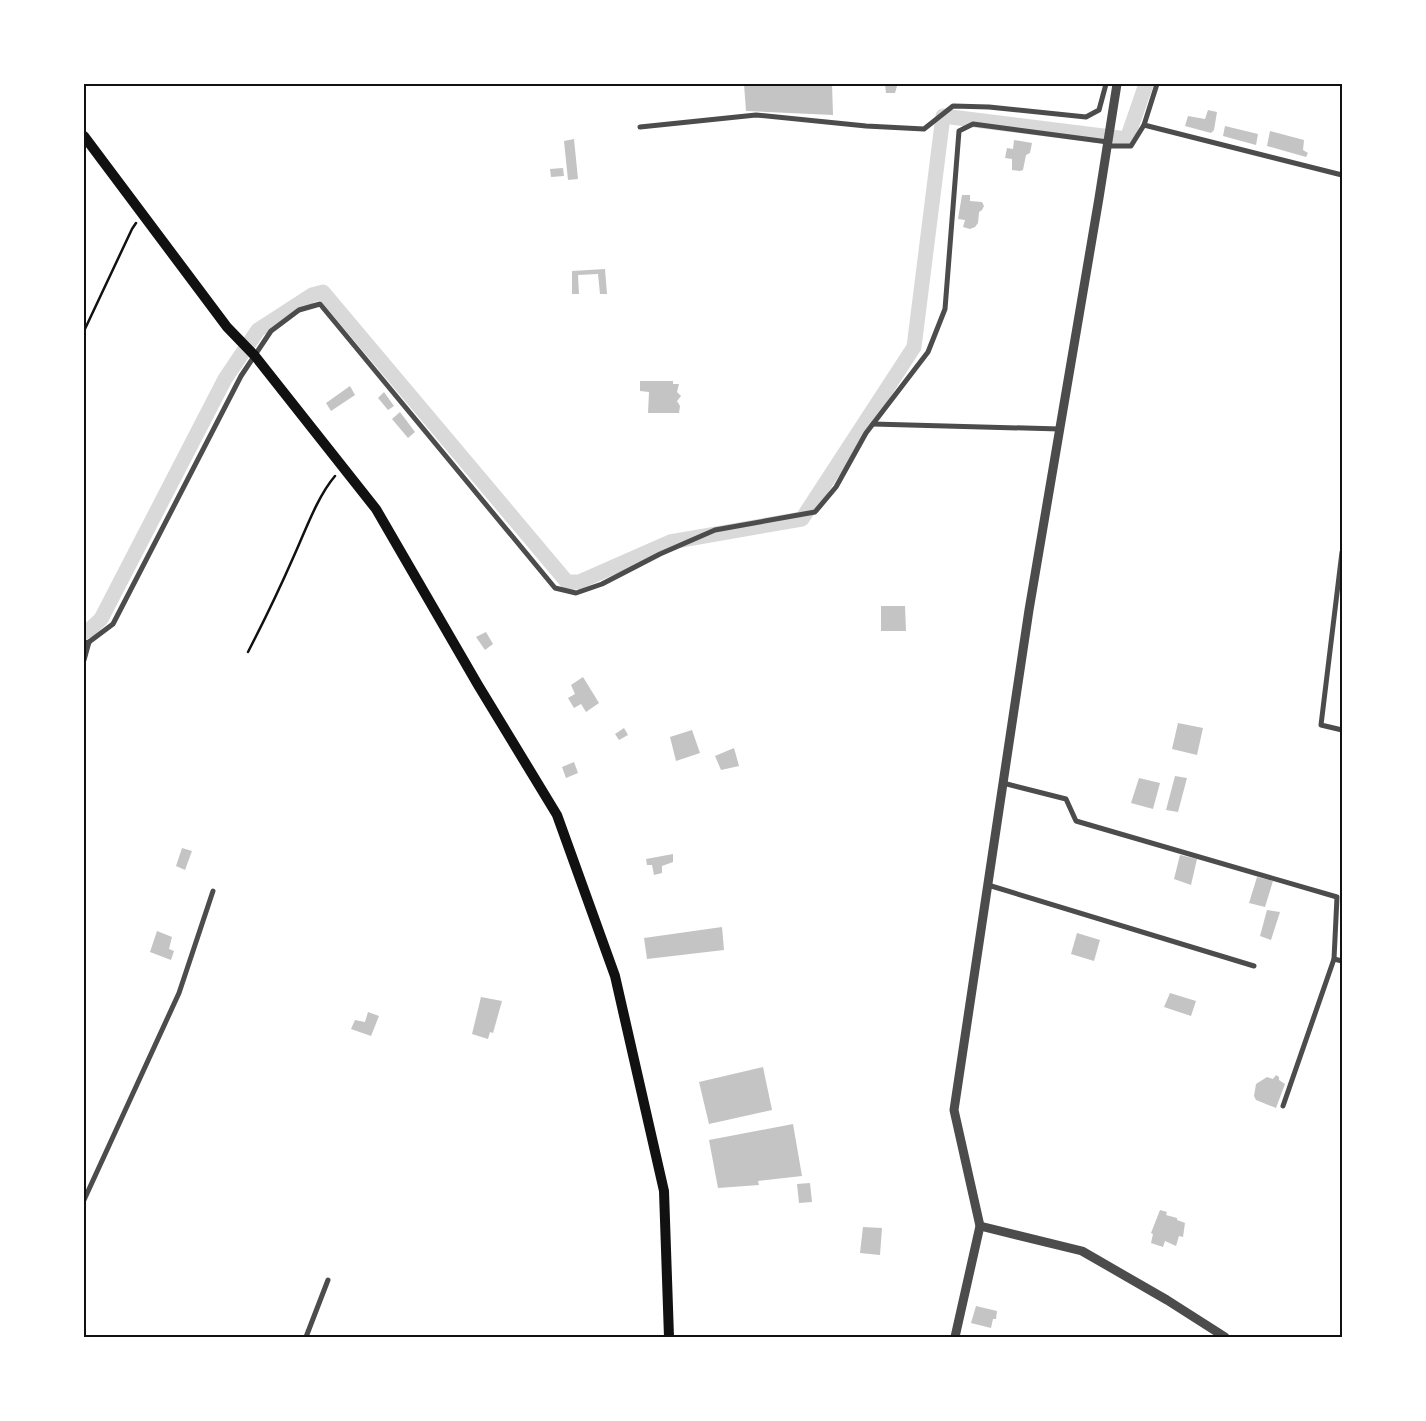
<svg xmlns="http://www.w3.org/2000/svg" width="1426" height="1421" font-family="Helvetica,sans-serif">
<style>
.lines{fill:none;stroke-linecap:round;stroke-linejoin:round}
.canal{stroke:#d9d9d9;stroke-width:15}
.building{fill:#c4c4c4}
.path{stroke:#111;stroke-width:2.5}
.minor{stroke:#4c4c4c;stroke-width:5}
.tertiary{stroke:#4c4c4c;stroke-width:9}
.secondary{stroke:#111;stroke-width:10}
.neatline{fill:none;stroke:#111;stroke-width:2}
</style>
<rect width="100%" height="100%" fill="#fff"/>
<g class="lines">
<polyline class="canal" points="84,632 88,631 101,619 225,379 258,330 312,295 323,292 567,582 579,582 670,542 802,519 914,347 943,116 1127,139 1146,84"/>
</g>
<g class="building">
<polygon points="744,84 832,84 833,115 746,111"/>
<polygon points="885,84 904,84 903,86 897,86 895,93 886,93"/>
<polygon points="1208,110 1217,112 1214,130 1211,133 1185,126 1188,116 1205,119"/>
<polygon points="1225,126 1258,134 1256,145 1223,136"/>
<polygon points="1270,131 1304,140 1303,150 1308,153 1306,157 1267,146"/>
<polygon points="574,139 578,179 568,180 564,141"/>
<polygon points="1014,140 1032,143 1030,153 1026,155 1023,170 1020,171 1012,170 1012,159 1005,158 1007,148 1013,149"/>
<polygon points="563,168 564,176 551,177 550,169"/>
<polygon points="962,195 970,195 970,201 982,202 984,206 982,210 979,212 978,223 975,227 970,229 963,227 965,220 958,219"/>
<polygon points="605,269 607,294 600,294 598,274 578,275 579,294 572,294 572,271"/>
<polygon points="640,381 673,381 673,384 679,384 677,392 681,396 677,401 680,406 679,413 648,413 649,392 640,391"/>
<polygon points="350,386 355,395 331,411 326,403"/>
<polygon points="384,392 394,406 388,410 378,398"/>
<polygon points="400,412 415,432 408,438 392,419"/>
<polygon points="881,606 905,606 906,631 881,631"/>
<polygon points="486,632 493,644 485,650 476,637"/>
<polygon points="583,677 599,703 586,712 581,704 574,708 568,698 575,694 571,685"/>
<polygon points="1178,723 1203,728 1197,755 1172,749"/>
<polygon points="624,728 628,735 619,740 615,734"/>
<polygon points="692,730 700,753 676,761 670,737"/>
<polygon points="734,748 739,766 721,770 715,756"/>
<polygon points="574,762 578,773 566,778 562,767"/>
<polygon points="1175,776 1187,778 1178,812 1166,810"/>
<polygon points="1139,778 1160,783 1153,809 1131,803"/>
<polygon points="182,848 192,851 185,870 176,866"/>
<polygon points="673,854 673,862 662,866 662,873 654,875 652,865 647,865 646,859"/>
<polygon points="1180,855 1197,859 1191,885 1174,879"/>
<polygon points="1257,877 1273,881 1265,907 1249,903"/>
<polygon points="1267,910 1280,912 1271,940 1260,936"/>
<polygon points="722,927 724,950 647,959 644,938"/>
<polygon points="157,931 172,937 169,949 174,951 171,960 150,952"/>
<polygon points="1077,933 1100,940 1094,961 1071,954"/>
<polygon points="1170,993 1196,1001 1191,1016 1164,1007"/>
<polygon points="481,997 502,1001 493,1033 490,1032 488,1039 472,1034"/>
<polygon points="368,1012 379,1016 371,1036 351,1029 355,1020 365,1022"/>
<polygon points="763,1067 772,1110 709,1124 699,1082"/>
<polygon points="1276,1075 1279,1077 1279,1080 1285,1084 1276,1108 1256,1100 1254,1096 1256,1084 1267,1077 1273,1079"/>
<polygon points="793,1124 802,1176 758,1181 759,1185 718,1188 709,1140"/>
<polygon points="810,1183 812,1202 799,1203 797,1184"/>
<polygon points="1160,1210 1167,1212 1166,1215 1177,1218 1177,1220 1185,1223 1183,1237 1179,1236 1176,1246 1165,1241 1163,1247 1151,1243 1153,1234 1151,1233"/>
<polygon points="863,1227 882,1228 880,1255 860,1253"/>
<polygon points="976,1306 997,1311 996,1319 993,1319 991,1328 971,1323"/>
</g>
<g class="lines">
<g class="path">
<polyline points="84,331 132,229 136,223"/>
<path d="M248 652C264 621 279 590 293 558 305 532 317 497 335 476"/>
</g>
<g class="minor">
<polyline points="1144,125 1157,84"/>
<polyline points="640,127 756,115 866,126 924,129 953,106 989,107 1086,117 1099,110 1106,84"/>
<polyline points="1107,146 1131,146 1144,125 1342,175"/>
<polyline points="873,424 1060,429"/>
<polyline points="1342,552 1321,725 1342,730"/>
<polyline points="84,643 89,642 113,624 241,376 271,331 299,310 320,304 555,588 576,593 602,584 660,554 715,530 815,512 836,487 866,433 928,352 945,309 959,131 973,124 1108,142"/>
<polyline points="84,660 89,642"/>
<polyline points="1003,783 1066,799 1076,821 1337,897 1334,959 1342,961"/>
<polyline points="988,885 1254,966"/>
<polyline points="1283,1106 1334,959"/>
<polyline points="84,1200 179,993 213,891"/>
<polyline points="306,1337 328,1280"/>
</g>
<g class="tertiary">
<polyline points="980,1226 1082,1251 1167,1300 1225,1337"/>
<polyline points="955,1337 980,1226 954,1110 1029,610 1099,198 1117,84"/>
</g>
<polyline class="secondary" points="84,136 227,327 255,356 376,509 478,685 557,815 615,976 664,1191 669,1337"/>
</g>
<rect width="1426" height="1421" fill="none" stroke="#ffffff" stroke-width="170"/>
<rect x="85" y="85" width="1256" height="1251" class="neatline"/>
</svg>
